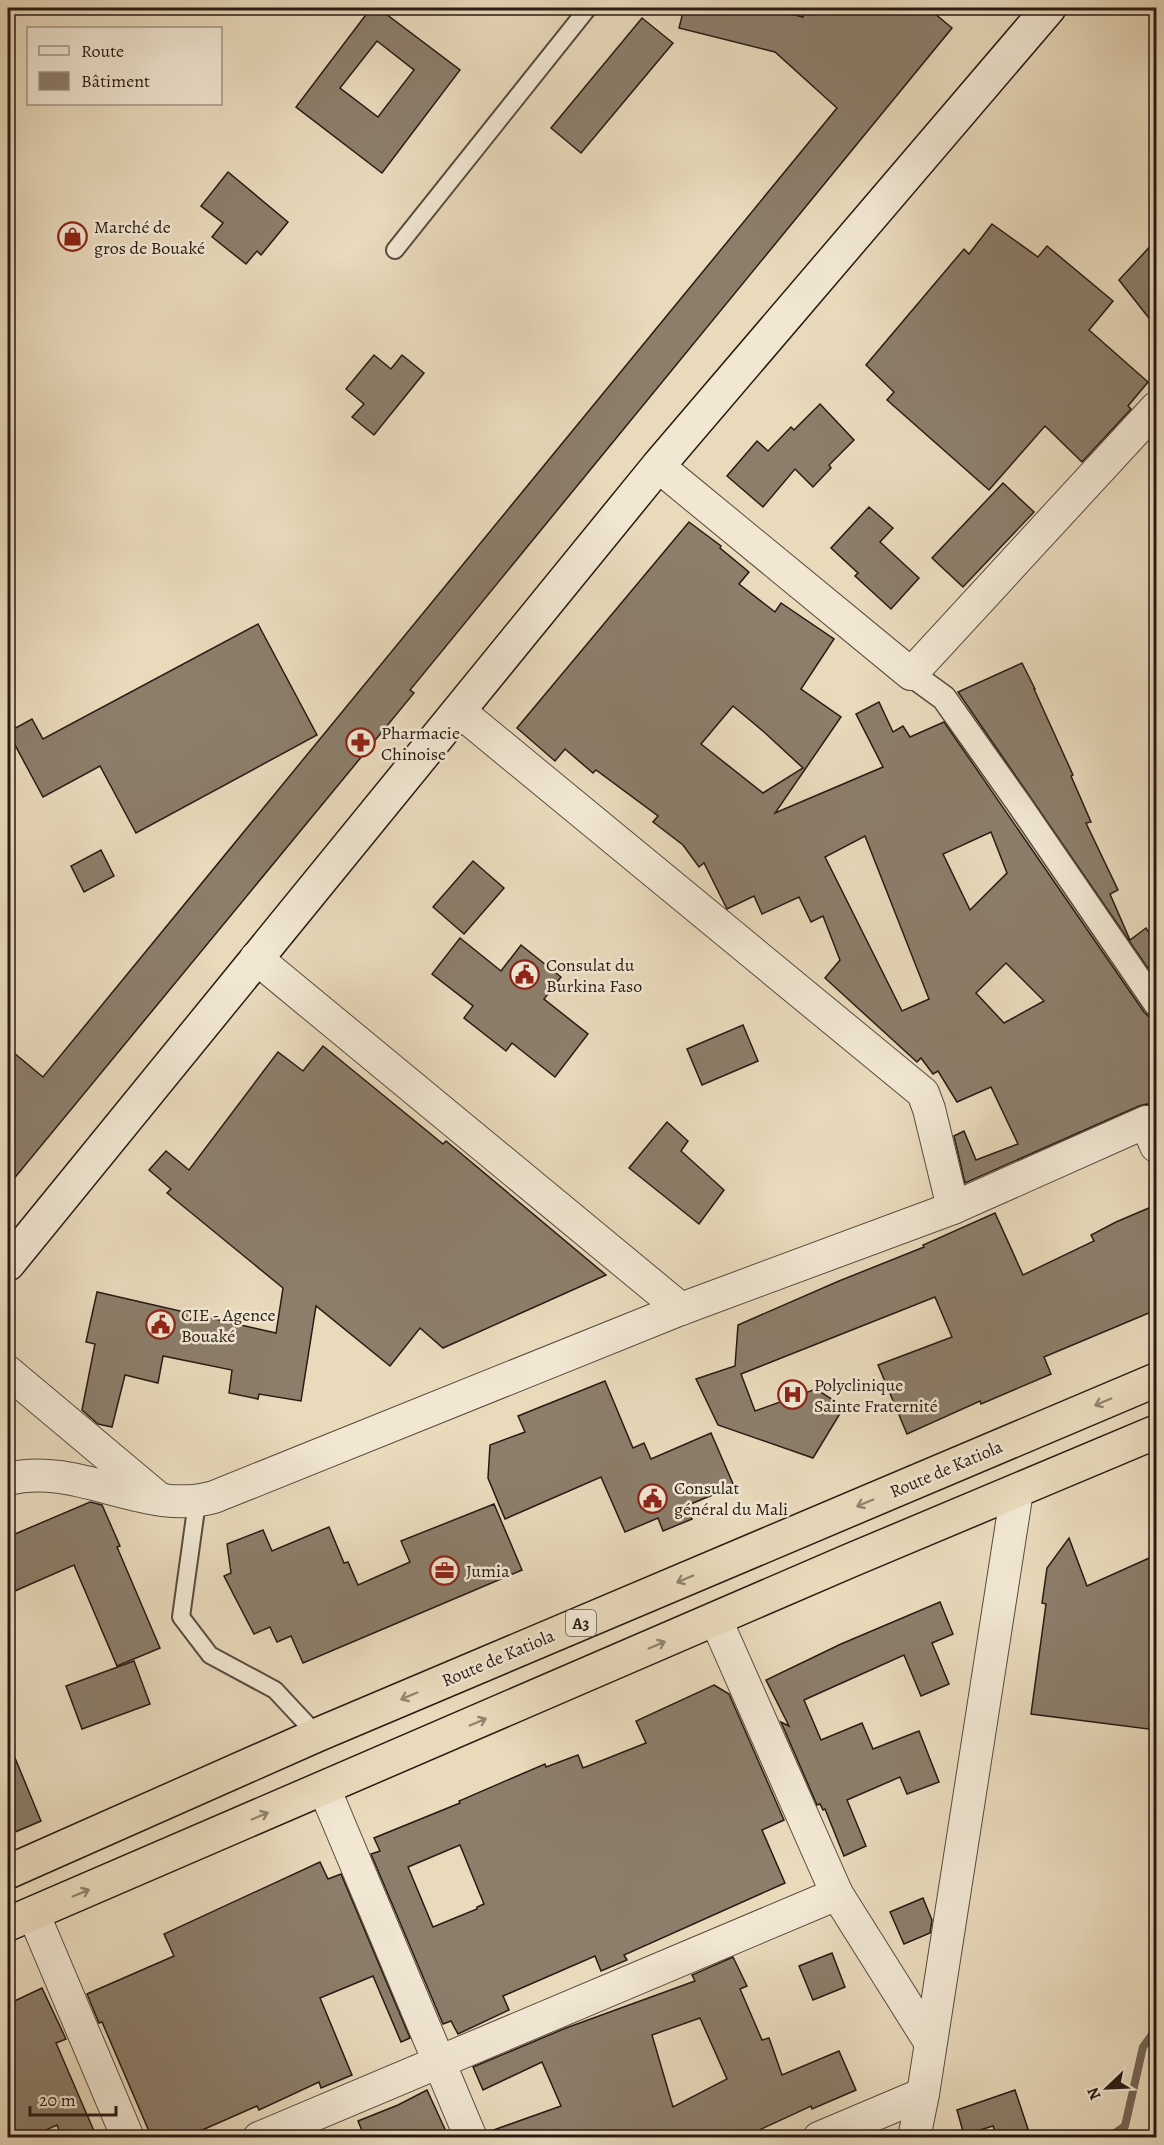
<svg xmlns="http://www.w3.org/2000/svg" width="1164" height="2145" font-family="Alegreya,serif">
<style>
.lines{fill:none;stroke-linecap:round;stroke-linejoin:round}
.stream{stroke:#746757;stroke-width:8}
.building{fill:#8c7e6b;stroke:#281b14;stroke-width:1.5;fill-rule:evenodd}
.service-casing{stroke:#584b3e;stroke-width:20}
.pedestrian-casing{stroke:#584b3e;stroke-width:27}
.minor-casing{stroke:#584b3e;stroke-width:34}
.secondary-casing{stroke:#281b14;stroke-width:36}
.trunk-casing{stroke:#281b14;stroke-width:36}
.service{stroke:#f1e7d3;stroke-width:16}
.pedestrian{stroke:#f1e7d3;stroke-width:24}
.minor{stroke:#f1e7d3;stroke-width:32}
.secondary{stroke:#f1e7d3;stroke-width:33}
.trunk{stroke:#e9dabc;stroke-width:33}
.oneway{stroke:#928470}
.labels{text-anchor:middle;stroke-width:5;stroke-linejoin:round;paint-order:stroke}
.shield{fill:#f1e7d3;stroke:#64584d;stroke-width:1.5}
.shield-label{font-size:16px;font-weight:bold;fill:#281b14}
.poi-label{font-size:18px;fill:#281b14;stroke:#f1e7d3;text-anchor:start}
.street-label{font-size:18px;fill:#281b14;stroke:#f1e7d3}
</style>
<rect width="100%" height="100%" fill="#e9dabc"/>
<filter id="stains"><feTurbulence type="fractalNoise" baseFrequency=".00333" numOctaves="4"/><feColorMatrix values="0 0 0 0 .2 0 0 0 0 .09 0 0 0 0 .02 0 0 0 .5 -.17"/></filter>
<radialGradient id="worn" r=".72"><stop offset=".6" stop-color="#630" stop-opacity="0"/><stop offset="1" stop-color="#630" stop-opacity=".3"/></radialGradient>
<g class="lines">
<polyline class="stream" points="1108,2138 1125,2126 1143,2047 1156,2029"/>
</g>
<g class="building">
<path d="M371 8H378L460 70 382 173 296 107ZM377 41 414 70 378 117 340 88Z"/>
<polygon points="684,8 767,8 803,17 805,8 928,8 952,28 410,690 414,693 8,1186 8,1048 43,1077 837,108 775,52 679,28"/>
<polygon points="642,18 673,43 581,153 551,128"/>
<polygon points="228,172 288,222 261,255 257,251 246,264 212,237 223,223 201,206"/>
<polygon points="992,224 1038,257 1047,246 1113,301 1089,330 1148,382 1128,406 1131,409 1082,462 1045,426 989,490 887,400 894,392 866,365 964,249 969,254"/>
<polygon points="1156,240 1156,327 1119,280"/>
<polygon points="374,355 391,369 402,355 424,373 374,435 352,417 364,404 346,389"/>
<polygon points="820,404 854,440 829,465 831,468 813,487 795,469 763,507 727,476 757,441 768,451 791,427 794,430"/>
<polygon points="1003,483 1034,512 963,587 932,558"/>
<polygon points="869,507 893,528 880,542 919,578 891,609 855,576 858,573 831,548"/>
<path d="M689 522 721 546 720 548 749 572 739 584 775 612 781 603 834 639 801 689 841 717 775 813 883 767 856 714 879 702 893 732 903 726 910 737 944 722 1144 1012 1149 1017 1156 1018V1107L1147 1104 1139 1106 965 1183 954 1136 964 1131 976 1160 1018 1144 991 1087 957 1102 938 1071 933 1074 921 1058 917 1062 825 978 840 960 823 916 811 922 799 897 762 914 754 896 727 909 704 863 699 867 683 845 653 822 658 816 596 770 593 773 565 749 555 761 517 728ZM733 706 764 732 803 768 763 793 701 744ZM991 832 1007 873 970 910 943 854ZM865 836 929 999 902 1011 825 857ZM1006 963 1044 1001 1004 1023 976 993Z"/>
<polygon points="258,624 317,735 136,833 100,766 43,797 8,732 32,719 43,739"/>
<polygon points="1022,663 1035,689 1034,689 1073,775 1071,776 1091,822 1086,823 1118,890 1110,894 1130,940 1146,928 1156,944 1156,980 958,692"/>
<polygon points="101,850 114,876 84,892 71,866"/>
<polygon points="473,861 504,888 464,934 433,907"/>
<polygon points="460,938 501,971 521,945 561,977 544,999 588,1034 555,1077 512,1043 506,1051 464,1018 473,1006 432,974"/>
<polygon points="743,1025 758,1061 702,1085 687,1049"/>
<polygon points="323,1046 443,1144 446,1141 606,1275 443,1348 420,1328 390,1366 316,1306 301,1401 259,1394 258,1399 229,1393 232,1370 163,1356 158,1383 125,1375 112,1427 98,1424 82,1410 95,1344 86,1342 97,1292 276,1333 283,1288 167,1193 171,1189 149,1170 166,1151 189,1170 278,1052 303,1071"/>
<polygon points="667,1122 688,1141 681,1151 724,1190 699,1224 629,1168"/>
<polygon points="1156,1205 1156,1310 1044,1357 1051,1374 981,1404 980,1401 907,1434 878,1365 952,1337 935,1297 741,1374 755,1411 816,1389 844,1407 813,1458 718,1425 696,1379 735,1366 738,1325 839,1281 924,1247 923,1245 995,1213 1023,1275 1094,1241 1091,1235 1116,1222"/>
<polygon points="605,1381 633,1448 644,1443 651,1459 711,1433 734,1486 686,1506 692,1519 663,1531 658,1518 625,1532 601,1477 505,1519 488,1478 490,1445 525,1432 518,1416"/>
<polygon points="90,1502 102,1505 120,1546 117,1547 160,1648 117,1666 74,1565 8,1594 8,1537"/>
<polygon points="494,1504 522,1570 303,1663 291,1636 277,1642 270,1627 254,1634 224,1576 231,1573 227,1544 263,1530 272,1551 329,1527 344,1563 348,1562 358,1585 410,1562 401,1541"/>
<polygon points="1069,1538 1087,1586 1156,1555 1156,1730 1031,1714 1046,1604 1042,1603 1047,1568"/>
<polygon points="940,1602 953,1634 932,1643 949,1684 921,1696 904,1655 804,1700 821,1740 862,1723 873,1749 919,1731 939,1782 907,1794 900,1777 847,1800 866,1846 844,1856 825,1809 823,1810 820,1804 817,1805 781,1722 789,1726 766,1680 841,1644"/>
<polygon points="134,1661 150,1704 82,1729 66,1686"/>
<path d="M714 1685 729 1694 784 1820 762 1830 785 1883 624 1955 627 1960 601 1971 595 1956 503 1996 509 2010 458 2034 451 2021 443 2024 371 1854 380 1851 374 1838 460 1803 459 1801 545 1764 546 1767 578 1755 583 1768 646 1743 636 1721ZM460 1845 484 1904 477 1907V1909L433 1927 408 1867Z"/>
<polygon points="8,1741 41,1821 8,1835"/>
<polygon points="320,1862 328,1879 341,1874 410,2038 401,2042 373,1976 320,1998 352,2075 321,2088 319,2082 259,2110 257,2106 200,2131 203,2138 152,2138 102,2022 99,2023 87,1994 174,1956 164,1934"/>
<polygon points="923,1898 932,1920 930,1933 904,1944 890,1912"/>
<polygon points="832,1953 845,1987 813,2000 799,1966"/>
<path d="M733 1957 747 1986 740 1989 762 2040 769 2038 782 2075 839 2051 856 2090 812 2109 811 2106 742 2138H489L488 2132 561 2106 542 2062 483 2090 473 2067 566 2028 695 1981 692 1975ZM700 2018 727 2079 673 2107 652 2035Z"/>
<polygon points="42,1988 66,2039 56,2043 97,2138 62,2138 57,2125 28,2138 8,2138 8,2004"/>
<polygon points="427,2090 449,2138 365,2138 358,2121 398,2105"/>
<polygon points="1015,2090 1029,2132 1013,2138 997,2138 993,2126 964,2135 957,2110"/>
</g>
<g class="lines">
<defs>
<g id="service">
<polyline points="395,250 588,8"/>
<polyline points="197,1502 181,1617 210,1655 275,1690 317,1735"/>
</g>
<polyline id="pedestrian" points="911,674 944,698 1019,804 1156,1004"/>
<g id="minor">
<polyline points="658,466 911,674 1156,408"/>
<polyline points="459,711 923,1093 929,1109 953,1208"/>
<polyline points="256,958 681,1309"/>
<polyline points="8,1372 157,1497"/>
<path d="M8 1479C76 1461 148 1517 214 1497L681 1309 953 1208 1146 1122 1156 1146"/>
<polyline points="716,1620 837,1894 930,2042"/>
<polyline points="324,1788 471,2138"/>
<polyline points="33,1913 128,2138"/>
<polyline points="259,2138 837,1894"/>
<polyline points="819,2138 923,2094"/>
<polyline points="914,2138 923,2094 1017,1491"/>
</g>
<polyline id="secondary" points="8,1264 658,466 1049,8"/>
<g id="trunk">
<polyline points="8,1872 317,1735 1156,1380"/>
<polyline points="8,1924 849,1561 1156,1432"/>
</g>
</defs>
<use href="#service" class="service-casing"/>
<use href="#pedestrian" class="pedestrian-casing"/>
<use href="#minor" class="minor-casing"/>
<use href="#secondary" class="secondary-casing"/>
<use href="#trunk" class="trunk-casing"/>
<use href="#service" class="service"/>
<use href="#pedestrian" class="pedestrian"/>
<use href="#minor" class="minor"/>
<use href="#secondary" class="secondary"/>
<use href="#trunk" class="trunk"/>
</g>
<defs><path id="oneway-shaft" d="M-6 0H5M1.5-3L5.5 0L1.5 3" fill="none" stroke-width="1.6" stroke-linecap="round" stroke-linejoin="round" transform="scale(1.5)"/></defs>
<g class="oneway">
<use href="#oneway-shaft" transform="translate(1103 1402) rotate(157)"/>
<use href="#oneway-shaft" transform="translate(865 1503) rotate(157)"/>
<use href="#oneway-shaft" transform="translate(685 1579) rotate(157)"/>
<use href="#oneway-shaft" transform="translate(657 1645) rotate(-23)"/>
<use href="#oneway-shaft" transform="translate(409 1696) rotate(157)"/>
<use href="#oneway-shaft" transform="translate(478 1722) rotate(-23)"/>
<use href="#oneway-shaft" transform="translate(260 1816) rotate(-23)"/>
<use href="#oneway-shaft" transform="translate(81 1893) rotate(-23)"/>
</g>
<defs>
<symbol id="shop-ring" viewBox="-11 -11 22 22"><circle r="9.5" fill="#f1e7d3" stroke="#8f2418" stroke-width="1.5"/><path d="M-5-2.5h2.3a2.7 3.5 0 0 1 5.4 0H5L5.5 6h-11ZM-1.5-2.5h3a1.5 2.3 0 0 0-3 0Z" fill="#8f2418"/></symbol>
<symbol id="pharmacy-ring" viewBox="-11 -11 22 22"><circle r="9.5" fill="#f1e7d3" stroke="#8f2418" stroke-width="1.5"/><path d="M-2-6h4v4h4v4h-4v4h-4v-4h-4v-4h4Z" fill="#8f2418"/></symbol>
<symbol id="civic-ring" viewBox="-11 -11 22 22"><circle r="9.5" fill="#f1e7d3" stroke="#8f2418" stroke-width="1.5"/><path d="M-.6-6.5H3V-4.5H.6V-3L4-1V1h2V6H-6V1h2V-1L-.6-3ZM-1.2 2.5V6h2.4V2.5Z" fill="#8f2418"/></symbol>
<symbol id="hospital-ring" viewBox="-11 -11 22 22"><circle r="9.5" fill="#f1e7d3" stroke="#8f2418" stroke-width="1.5"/><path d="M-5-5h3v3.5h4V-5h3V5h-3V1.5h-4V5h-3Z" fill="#8f2418"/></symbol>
<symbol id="office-ring" viewBox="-11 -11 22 22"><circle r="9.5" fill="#f1e7d3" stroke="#8f2418" stroke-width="1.5"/><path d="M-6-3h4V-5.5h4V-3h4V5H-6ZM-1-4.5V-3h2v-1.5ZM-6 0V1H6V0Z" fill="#8f2418"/></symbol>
</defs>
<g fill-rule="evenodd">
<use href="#shop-ring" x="56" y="220" width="33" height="33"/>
<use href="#pharmacy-ring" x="344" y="726" width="33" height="33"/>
<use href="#civic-ring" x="508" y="958" width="33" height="33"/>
<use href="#civic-ring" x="144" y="1308" width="33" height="33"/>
<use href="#hospital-ring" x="776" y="1378" width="33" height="33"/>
<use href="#civic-ring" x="636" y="1482" width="33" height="33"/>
<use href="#office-ring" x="428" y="1554" width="33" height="33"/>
</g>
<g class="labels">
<rect class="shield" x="566" y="1610" width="30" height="26" rx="4.5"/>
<g class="shield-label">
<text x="581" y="1629">A3</text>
</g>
<g class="poi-label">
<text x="94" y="233">Marché de<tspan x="94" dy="21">gros de Bouaké</tspan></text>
<text x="381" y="739">Pharmacie<tspan x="381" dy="21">Chinoise</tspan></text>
<text x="546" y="971">Consulat du<tspan x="546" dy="21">Burkina Faso</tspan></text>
<text x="181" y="1321">CIE - Agence<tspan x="181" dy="21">Bouaké</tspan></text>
<text x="814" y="1391">Polyclinique<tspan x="814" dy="21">Sainte Fraternité</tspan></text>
<text x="674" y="1494">Consulat<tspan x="674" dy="21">général du Mali</tspan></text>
<text x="466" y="1577">Jumia</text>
</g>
<g class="street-label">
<text transform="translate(946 1469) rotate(-23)" y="6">Route de Katiola</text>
<text transform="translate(498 1658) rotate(-23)" y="6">Route de Katiola</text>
</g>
</g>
<rect width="1164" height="2145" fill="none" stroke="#e9dabc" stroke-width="30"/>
<rect x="9" y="9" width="1146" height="2127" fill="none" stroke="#281b14" stroke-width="3"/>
<rect x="15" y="15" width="1134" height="2115" fill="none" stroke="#281b14" stroke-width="1.5"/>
<rect x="27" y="27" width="195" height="78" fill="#f1e7d3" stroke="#a19587" stroke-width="1.5"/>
<rect x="39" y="46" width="30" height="9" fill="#f1e7d3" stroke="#a19587" stroke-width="1.5"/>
<text x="81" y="57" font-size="18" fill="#281b14">Route</text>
<rect x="39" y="72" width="30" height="18" fill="#8c7e6b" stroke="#a19587" stroke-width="1.5"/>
<text x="81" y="87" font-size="18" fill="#281b14">Bâtiment</text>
<g transform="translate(1107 2088) rotate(247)" stroke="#f1e7d3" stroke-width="4.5" paint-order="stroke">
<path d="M0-4.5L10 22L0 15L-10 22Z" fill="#281b14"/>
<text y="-9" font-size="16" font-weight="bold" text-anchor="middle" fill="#281b14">N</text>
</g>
<path d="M30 2106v9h86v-9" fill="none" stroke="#281b14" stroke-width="3"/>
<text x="39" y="2106" font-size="18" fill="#281b14" stroke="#f1e7d3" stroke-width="4.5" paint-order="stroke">20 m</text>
<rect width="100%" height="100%" filter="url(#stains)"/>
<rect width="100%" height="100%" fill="url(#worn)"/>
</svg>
